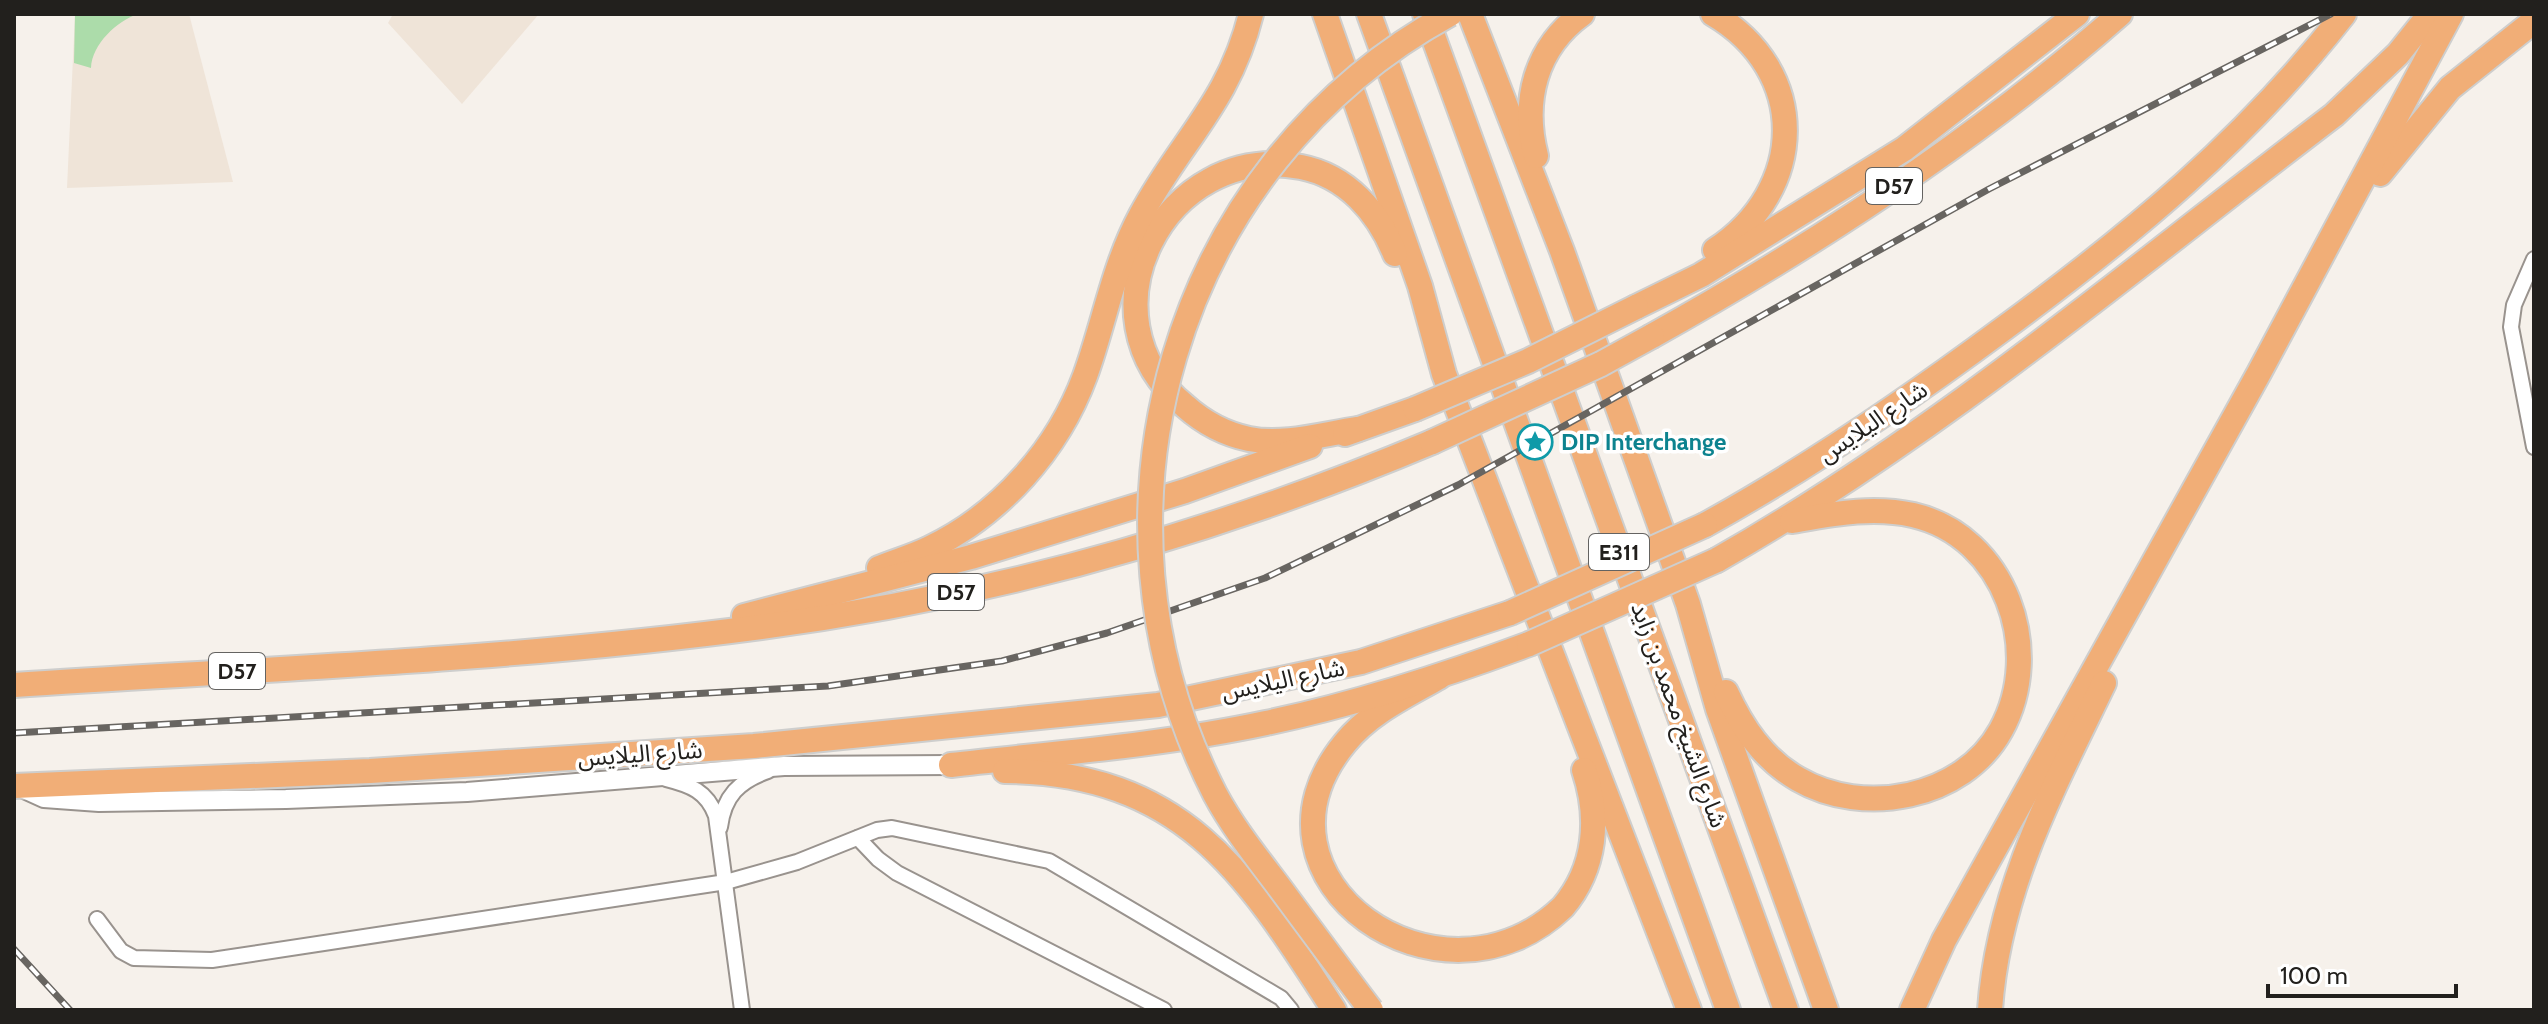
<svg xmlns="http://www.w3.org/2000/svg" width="2548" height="1024" font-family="Cabin,'Noto Sans Arabic',sans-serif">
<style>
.built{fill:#efe4d8}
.green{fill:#acdcaa}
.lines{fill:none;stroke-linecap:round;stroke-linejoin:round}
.street-casing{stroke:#99938e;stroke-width:18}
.secondary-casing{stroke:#99938e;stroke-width:22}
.highway-casing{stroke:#cececd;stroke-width:28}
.street{stroke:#fff;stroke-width:14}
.secondary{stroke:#fff;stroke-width:18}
.highway{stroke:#f1ae77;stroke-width:24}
.rail-casing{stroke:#686561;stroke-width:7}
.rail{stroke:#fff;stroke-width:4;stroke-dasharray:12;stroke-linecap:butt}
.highway-bridge-casing{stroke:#cececd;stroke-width:28;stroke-linecap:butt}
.highway-bridge{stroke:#f1ae77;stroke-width:24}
.labels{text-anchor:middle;stroke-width:7;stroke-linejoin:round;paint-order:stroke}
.shield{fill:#fff;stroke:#646361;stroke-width:2}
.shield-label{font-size:22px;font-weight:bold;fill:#22201d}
.street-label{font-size:24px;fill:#22201d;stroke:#fff}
.culture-label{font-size:24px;font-weight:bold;fill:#0d838f;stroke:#fff;text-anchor:start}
</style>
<rect width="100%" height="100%" fill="#f6f1eb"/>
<g class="built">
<polygon points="75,14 189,14 233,182 67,188"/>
<polygon points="393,14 539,14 462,104 388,23"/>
</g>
<path class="green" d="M75 14H138C117 21 92 44 91 68L74 63Z"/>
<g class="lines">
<defs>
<g id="street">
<polyline points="2534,259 2514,305 2511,327 2534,447"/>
<path d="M666 779C690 785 707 791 716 816L742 1010"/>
<path d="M720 827C724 796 739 781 768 771"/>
<polyline points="858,838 878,859 897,873 1164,1010"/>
<polyline points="97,919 121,951 134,958 212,960 726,882 797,862 877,830 892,828 1049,861 1281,998 1291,1010"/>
</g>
<polyline id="secondary" points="22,788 44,798 99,802 286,799 467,792 784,766 951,765"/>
<g id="highway">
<polyline points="1325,14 1420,286 1444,374 1689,1010"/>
<polyline points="1369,14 1728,1010"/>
<polyline points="1425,14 1786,1010"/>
<polyline points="1470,14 1562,251 1688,604 1718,709 1826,1010"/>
<path d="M1713 14C1810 71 1807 190 1715 250"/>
<path d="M1536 156C1522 101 1535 48 1582 14"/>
<polyline points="2380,174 2450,88 2534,21"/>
<polyline points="1636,307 1701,275 1904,149 2077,14"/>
<path d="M1652 336C1817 244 1978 139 2120 14"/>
<path d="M1358 429C1323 434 1284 446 1249 439 1225 434 1203 422 1185 406 1075 317 1164 140 1301 167 1347 176 1378 212 1395 254"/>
<polyline points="1345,434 1415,409"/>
<path d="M1705 525C1810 467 1906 401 2003 329 2131 235 2245 141 2344 14"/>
<path d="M1717 560C1937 435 2133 268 2334 115L2398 54 2430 14"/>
<path d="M879 568C896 561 914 556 930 548 1001 514 1058 449 1085 376 1105 321 1113 267 1141 215 1181 140 1229 103 1251 14"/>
<polyline points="744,616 971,557 1185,491 1310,446"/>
<path d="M1439 677C1406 696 1369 713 1345 743 1233 879 1441 1024 1563 907 1596 868 1600 818 1584 770"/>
<path d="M14 685C263 669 514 660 761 627 992 597 1218 532 1432 442"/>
<path d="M1726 692C1742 727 1763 759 1798 779 1863 817 1963 799 2001 730 2045 650 2005 536 1913 515 1872 506 1833 514 1792 521"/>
<path d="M951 765C1056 753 1163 745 1266 723 1356 704 1443 676 1529 644"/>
<path d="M1005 771C1185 773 1247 875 1334 1010"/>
<polyline points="14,786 370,771 754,746 1158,705 1361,662 1510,613"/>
<polyline points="1912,1010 1944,940 2259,373 2451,14"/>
<path d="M1990 1010C1998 890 2053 789 2104 683"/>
</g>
</defs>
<use href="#street" class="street-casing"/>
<use href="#secondary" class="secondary-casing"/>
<use href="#highway" class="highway-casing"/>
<use href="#street" class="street"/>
<use href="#secondary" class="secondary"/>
<use href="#highway" class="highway"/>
<defs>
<g id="rail">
<polyline points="14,733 828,686 1002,661 1107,633 1265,578 1458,485 1989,189 2331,14"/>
<polyline points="14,949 70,1010"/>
</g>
</defs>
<use href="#rail" class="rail-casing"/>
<use href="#rail" class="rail"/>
<defs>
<g id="highway-bridge">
<polyline points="1415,409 1528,361 1636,307"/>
<polyline points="1432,442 1601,364 1652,336"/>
<polyline points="1510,613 1705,525"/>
<polyline points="1529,644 1717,560"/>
<path d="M1371 1010C1339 968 1308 926 1277 884 1255 855 1232 826 1215 794 1072 515 1172 165 1450 14"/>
</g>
</defs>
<use href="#highway-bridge" class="highway-bridge-casing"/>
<use href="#highway-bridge" class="highway-bridge"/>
</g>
<defs>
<symbol id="sight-ring" viewBox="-11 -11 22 22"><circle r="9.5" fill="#fff" stroke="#0f9aa8" stroke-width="1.5"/><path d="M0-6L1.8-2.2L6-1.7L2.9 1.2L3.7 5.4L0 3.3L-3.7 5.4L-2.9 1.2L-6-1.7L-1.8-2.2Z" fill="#0f9aa8"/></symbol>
</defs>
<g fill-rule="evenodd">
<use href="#sight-ring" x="1515" y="422" width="40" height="40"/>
</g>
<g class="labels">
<g class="shield">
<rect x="1866" y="168" width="56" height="36" rx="6"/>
<rect x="1589" y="534" width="60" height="36" rx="6"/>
<rect x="928" y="574" width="56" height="36" rx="6"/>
<rect x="209" y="653" width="56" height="36" rx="6"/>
</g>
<g class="shield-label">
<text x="1894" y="194">D57</text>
<text x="1619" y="560">E311</text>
<text x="956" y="600">D57</text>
<text x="237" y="679">D57</text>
</g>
<g class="street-label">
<text transform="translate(1873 422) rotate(-34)" y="8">شارع اليلايس</text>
<text transform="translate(1283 680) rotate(-12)" y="8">شارع اليلايس</text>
<text transform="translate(1679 715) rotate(70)" y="8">شارع الشيخ محمد بن زايد</text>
<text transform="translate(640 754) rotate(-4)" y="8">شارع اليلايس</text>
</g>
<g class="culture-label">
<text x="1561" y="450">DIP Interchange</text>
</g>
</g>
<rect width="2548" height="1024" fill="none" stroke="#22201d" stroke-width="32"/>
<path d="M2268 984v12h188v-12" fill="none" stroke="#22201d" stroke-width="4"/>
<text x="2280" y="984" font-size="24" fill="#22201d" stroke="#ffffff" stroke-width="6" paint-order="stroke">100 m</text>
</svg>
